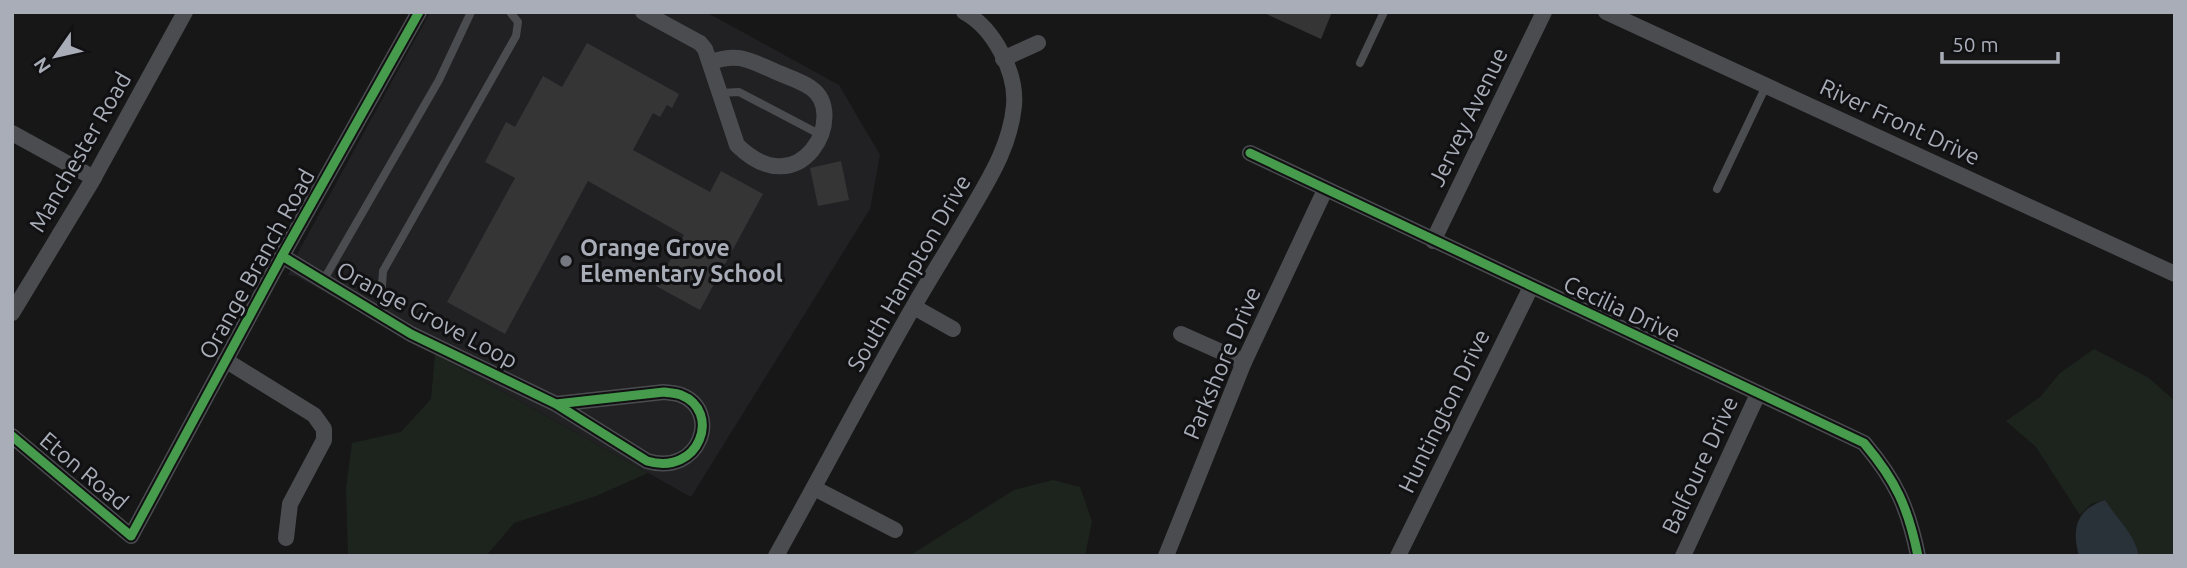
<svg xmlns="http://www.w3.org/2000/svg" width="2187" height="568" font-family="Ubuntu,sans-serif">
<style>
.built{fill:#212123}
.green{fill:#1d241e}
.water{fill:#2a3239}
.building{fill:#353536}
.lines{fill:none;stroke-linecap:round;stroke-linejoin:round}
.service{stroke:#4b4c50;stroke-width:8}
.minor{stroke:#4b4c50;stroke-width:16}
.cycleway-casing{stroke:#111113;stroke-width:13}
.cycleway{stroke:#469c4c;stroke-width:9}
.poi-dot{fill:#757880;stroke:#111113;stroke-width:2.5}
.labels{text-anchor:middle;stroke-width:6;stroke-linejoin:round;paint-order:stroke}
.street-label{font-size:23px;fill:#a8adb8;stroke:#111113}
.poi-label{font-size:23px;font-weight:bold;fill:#a8adb8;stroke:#111113;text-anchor:start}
</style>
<rect width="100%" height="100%" fill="#171717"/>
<polygon class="built" points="430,12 706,12 839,85 880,155 870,209 691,497 296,276 288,275 301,247"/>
<g class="green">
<path d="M2094 349 2149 378 2175 401V556H2139C2135 534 2117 519 2105 500L2091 504 2080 515 2036 447 2006 421 2040 397 2060 373Z"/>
<polygon points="435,354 648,473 596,496 514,523 486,556 348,556 346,488 352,443 401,432 431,399"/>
<polygon points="1053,480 1080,487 1092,521 1085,556 909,556 1014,490"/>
</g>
<path class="water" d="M2105 500C2117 519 2135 534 2139 556H2079C2071 528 2077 509 2105 500Z"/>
<g class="building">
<polygon points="1262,12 1332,12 1321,39"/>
<polygon points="587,43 679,94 672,108 667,105 660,117 653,113 633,150 710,192 721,171 763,194 700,310 656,286 684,235 588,181 505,334 447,302 515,178 485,162 506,122 515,127 543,76 562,87"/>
<polygon points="841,161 849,200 818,206 810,168"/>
</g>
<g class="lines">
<g class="service">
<polyline points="1360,63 1384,12"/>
<polyline points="720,93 739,92 821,135"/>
<polyline points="1717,189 1766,86"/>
<polyline points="323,281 439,80 471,12"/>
<polyline points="380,315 383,271 516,36 518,22 510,12"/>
</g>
<g class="minor">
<path d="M643 12 700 43 705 49 737 145C801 208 849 114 811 88 800 80 784 76 772 70 747 59 738 53 710 62"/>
<polyline points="1606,12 2175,274"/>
<polyline points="1003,59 1038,43"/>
<polyline points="12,133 94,178"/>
<path d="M1250 153 1864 443C1896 481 1908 507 1918 556"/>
<polyline points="1433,241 1544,12"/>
<path d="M282 256 411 334 556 404 647 461C700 477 722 411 681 395 676 393 669 393 664 392L556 404"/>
<polyline points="914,307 953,329"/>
<polyline points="12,313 92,181 185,12"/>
<polyline points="1181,334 1244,362"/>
<polyline points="225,360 314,415 324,429 324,440 290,504 286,538"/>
<polyline points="12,436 131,536 282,256 419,12"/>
<polyline points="814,488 895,530"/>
<path d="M776 556C823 472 867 387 915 304 932 275 950 246 967 217 987 182 1010 148 1014 106 1017 73 994 28 964 12"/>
<polyline points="1166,556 1244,362 1325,190"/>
<polyline points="1398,556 1531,287"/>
<polyline points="1683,556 1758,394"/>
</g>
<defs>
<g id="cycleway">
<path d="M1250 153 1864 443C1896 481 1908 507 1918 556"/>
<path d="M282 256 411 334 556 404 647 461C700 477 722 411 681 395 676 393 669 393 664 392L556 404"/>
<polyline points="12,436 131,536 282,256 419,12"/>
</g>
</defs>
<use href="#cycleway" class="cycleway-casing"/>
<use href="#cycleway" class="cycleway"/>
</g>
<circle class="poi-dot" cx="566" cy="261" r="7"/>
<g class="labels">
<g class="street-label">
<text transform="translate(1468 117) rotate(-64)" y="8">Jervey Avenue</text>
<text transform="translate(1900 122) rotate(25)" y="8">River Front Drive</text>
<text transform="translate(80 152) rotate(-60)" y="8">Manchester Road</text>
<text transform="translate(257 264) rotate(-61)" y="8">Orange Branch Road</text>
<text transform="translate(909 273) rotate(-60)" y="8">South Hampton Drive</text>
<text transform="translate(1622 309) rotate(25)" y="8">Cecilia Drive</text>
<text transform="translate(427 315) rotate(28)" y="8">Orange Grove Loop</text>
<text transform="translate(1222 363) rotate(-67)" y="8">Parkshore Drive</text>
<text transform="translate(1444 411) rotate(-64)" y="8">Huntington Drive</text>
<text transform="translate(1700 465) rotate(-65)" y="8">Balfoure Drive</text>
<text transform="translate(84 471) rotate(40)" y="8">Eton Road</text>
</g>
<g class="poi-label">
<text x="580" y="256">Orange Grove<tspan x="580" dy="26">Elementary School</tspan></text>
</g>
</g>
<rect width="2187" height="568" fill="none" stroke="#a8adb8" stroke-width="28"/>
<g transform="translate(56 56) rotate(236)" stroke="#111113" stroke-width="5" paint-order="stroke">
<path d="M0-5L12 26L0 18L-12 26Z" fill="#a8adb8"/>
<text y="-10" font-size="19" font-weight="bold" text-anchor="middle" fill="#a8adb8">N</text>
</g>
<path d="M1942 52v10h116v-10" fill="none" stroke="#a8adb8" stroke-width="3.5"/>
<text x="1952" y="52" font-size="21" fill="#a8adb8" stroke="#111113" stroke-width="5" paint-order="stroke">50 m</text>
</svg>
